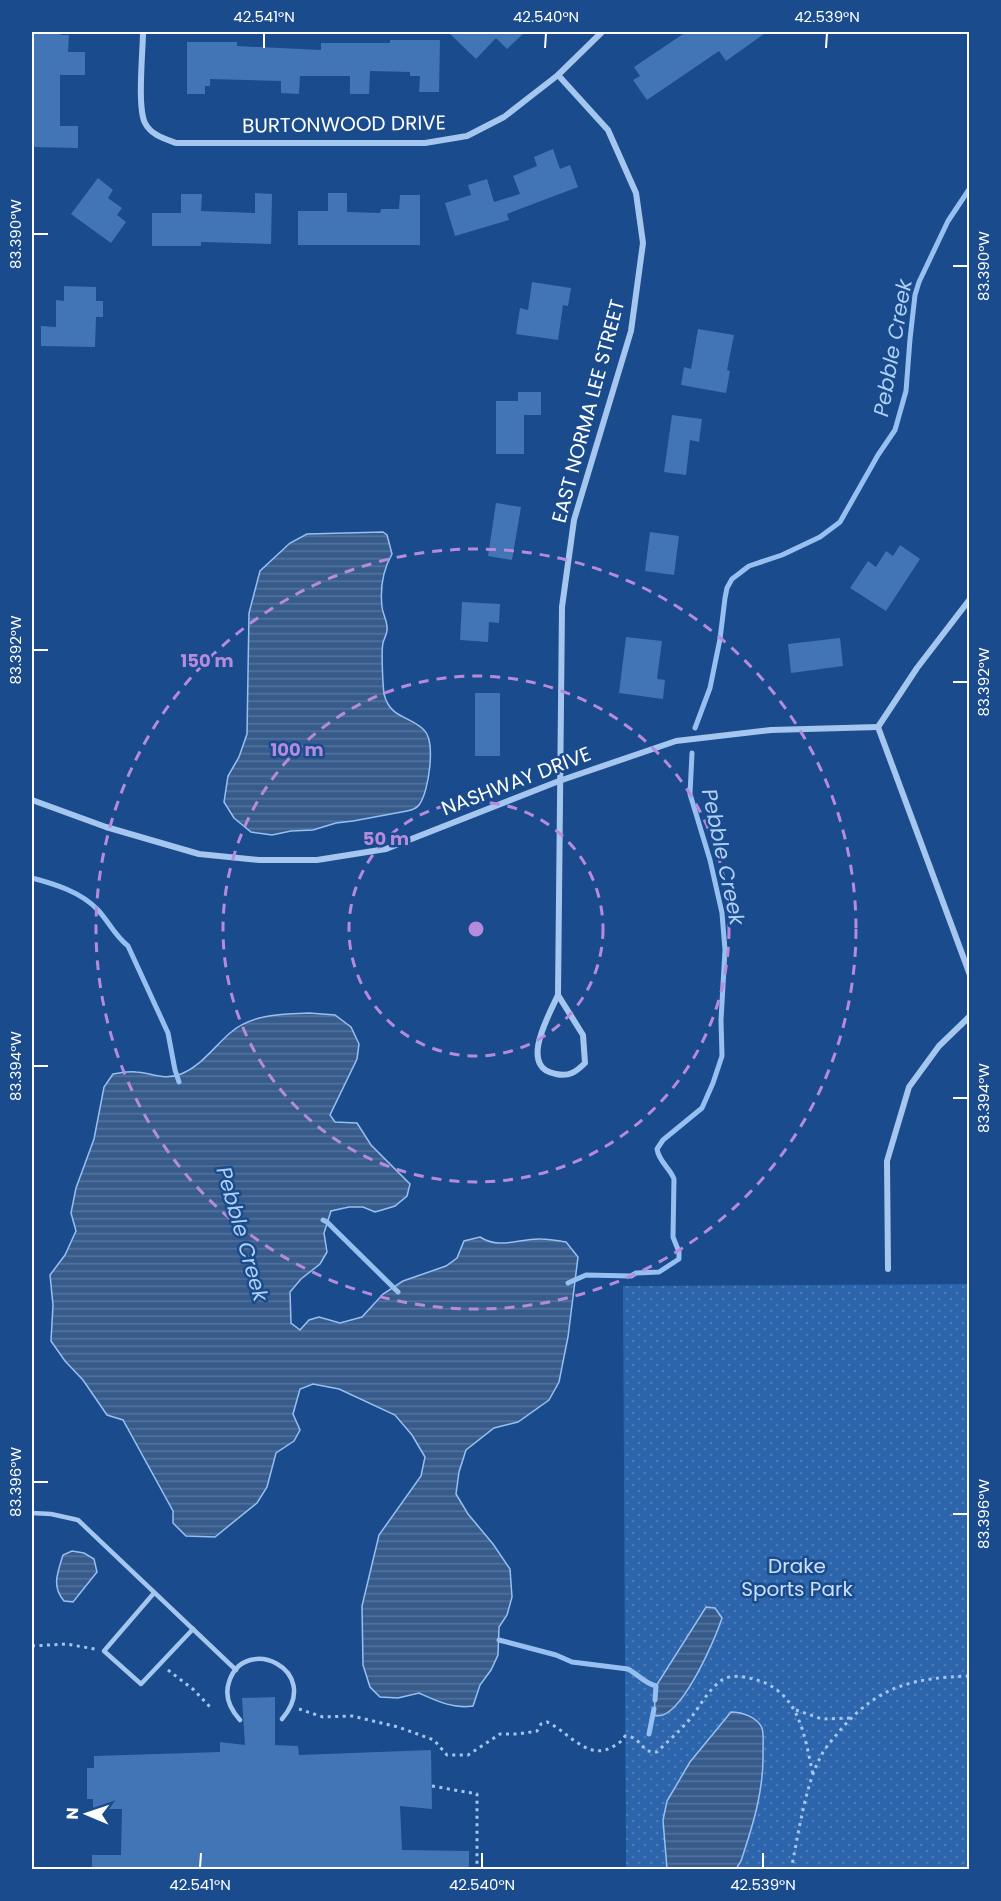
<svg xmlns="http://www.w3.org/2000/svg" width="1001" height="1901" font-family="Poppins,sans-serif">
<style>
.park{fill:url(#park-dots)}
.water{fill:url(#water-rules);stroke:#97c0f1;stroke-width:1.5}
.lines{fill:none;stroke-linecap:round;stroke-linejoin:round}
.stream{stroke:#97c0f1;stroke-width:5}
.building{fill:#4275b5}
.path{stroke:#a5c6ee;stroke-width:3;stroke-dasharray:3 4.5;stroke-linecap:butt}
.lane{stroke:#a5c6ee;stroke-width:4.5}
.street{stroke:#a5c6ee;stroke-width:6}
.ticks{fill:none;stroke:#fff;stroke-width:2}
.ring{fill:none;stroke:#b68bdc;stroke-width:3;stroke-dasharray:10 8}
.labels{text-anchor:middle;stroke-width:5;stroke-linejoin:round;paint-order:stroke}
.street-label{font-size:20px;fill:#fff;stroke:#194b8d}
.park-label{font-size:20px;fill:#cbe0fa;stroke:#194b8d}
.water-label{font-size:21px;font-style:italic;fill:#b1d0f5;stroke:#194b8d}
.centre{fill:#b68bdc;stroke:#194b8d;stroke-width:3}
.ring-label{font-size:18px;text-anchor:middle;font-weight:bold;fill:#b68bdc;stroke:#194b8d;stroke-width:5;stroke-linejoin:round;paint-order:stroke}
.neatline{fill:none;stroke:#fff;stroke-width:2}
.ticks-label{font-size:15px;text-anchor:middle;fill:#fff}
</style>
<defs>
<pattern id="park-dots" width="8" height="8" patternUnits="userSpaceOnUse" patternTransform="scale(1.5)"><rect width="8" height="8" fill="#2c65ab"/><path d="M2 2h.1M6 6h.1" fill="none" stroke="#4c7cb8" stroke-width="1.8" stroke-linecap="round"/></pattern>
<pattern id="water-rules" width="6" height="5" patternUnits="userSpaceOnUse" patternTransform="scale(1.5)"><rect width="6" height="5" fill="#375c8c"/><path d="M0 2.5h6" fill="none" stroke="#55749d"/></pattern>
</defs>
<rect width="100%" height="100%" fill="#194b8d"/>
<polygon class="park" points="969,1284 969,1869 626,1869 623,1286"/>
<g class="water">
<path d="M383 532 387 535 392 554C383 570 380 589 382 607 383 615 388 622 387 630 387 635 384 638 383 643 381 651 383 686 384 694 390 719 411 716 424 730 436 741 429 792 419 805 416 809 412 810 407 811L353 821 336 823 313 830 291 831 272 835 251 832 234 818 224 802 228 776 239 757 247 734 249 613 260 571 290 543 307 534Z"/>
<path d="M309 1013 335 1015 351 1027 359 1044 357 1059 330 1115 335 1122 357 1123 371 1145 410 1184 407 1196 395 1206 382 1210 375 1212 363 1207H349L331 1211 324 1233 327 1252 320 1264 301 1279 290 1292 291 1323 300 1330 309 1320 319 1317 340 1323 362 1317 383 1294 403 1281 446 1266 457 1258 464 1241 480 1237C500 1250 520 1238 541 1239 549 1239 558 1241 566 1242L578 1257 568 1337 559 1382 549 1400 518 1422 494 1428 466 1450 459 1472 456 1494 468 1514 493 1544 510 1569 512 1597 507 1615 499 1627 498 1655 491 1670 480 1685 473 1706C453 1709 437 1701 419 1693L398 1698 380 1697 370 1687 363 1665 362 1606 379 1535 421 1476 425 1457 412 1435 395 1415 339 1389 313 1384 300 1389 293 1414 300 1430 294 1441 276 1453 267 1487 257 1503 215 1537 186 1536 173 1523V1511L123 1420 107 1415 83 1380 65 1361 51 1341 53 1305 50 1275 65 1255 76 1231 71 1213 76 1188 94 1139 104 1087 113 1074C120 1073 128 1071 136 1072 153 1073 163 1081 181 1074 201 1066 214 1047 230 1033 251 1014 282 1014 309 1013Z"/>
<path d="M72 1551 84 1553 94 1559 97 1572 73 1602 64 1601C51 1586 58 1572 63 1555Z"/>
<path d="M706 1607 715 1608 722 1618C716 1637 679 1725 654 1715L656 1686Z"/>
<path d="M731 1712C742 1712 757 1717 762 1728 764 1735 763 1745 763 1752 764 1790 753 1825 741 1861L736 1869H667L663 1820 667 1801 690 1762Z"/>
</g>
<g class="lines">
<g class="stream">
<polyline points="695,728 710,688 720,639 725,598 727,588 732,579 749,566 782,555 820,537 840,522 878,455 895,430 906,391 910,339 915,295 919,282 948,221 970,188"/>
<path d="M32 878C55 884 81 892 98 910 109 922 115 936 128 946L168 1033 175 1070 179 1082"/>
<polyline points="323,1220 327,1222 398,1292"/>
<path d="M568 1283 586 1275 631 1276 636 1273 659 1272 679 1259V1252L673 1237 674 1179C670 1168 659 1162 657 1149L663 1140 702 1108 713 1083 722 1056 721 1020 725 950 722 913 710 860 690 794 692 753"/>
<path d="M499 1640 556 1655 572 1662 628 1669C639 1675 644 1683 656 1686L655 1700"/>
<polyline points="649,1734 654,1709"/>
</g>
</g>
<g class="building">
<polygon points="32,32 61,32 61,35 69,35 68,52 85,52 85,75 60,75 60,126 78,126 78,148 32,147"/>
<polygon points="448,32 525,32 507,49 496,38 476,59"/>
<polygon points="686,32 767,32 726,61 719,51 647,100 633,80 640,76 634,67"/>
<polygon points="390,40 440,40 439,92 419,92 420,76 410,76 410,72 370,71 369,94 350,94 350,76 300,76 299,94 281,93 281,81 210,79 210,86 205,86 205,94 187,94 187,42 237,42 237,46 321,50 321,43 390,43"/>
<polygon points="553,149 560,169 570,165 578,187 507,214 509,220 455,236 445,203 471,195 468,185 487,179 494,202 520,194 513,176 537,166 534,157"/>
<polygon points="98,178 113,190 108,198 122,208 117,215 126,222 111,243 71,214"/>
<polygon points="255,193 272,194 271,244 201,242 201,246 152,246 152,213 181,213 181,194 202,194 201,211 255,213"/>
<polygon points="328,193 347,193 347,212 380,213 381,209 399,209 400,195 420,195 420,245 298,245 298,211 328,211"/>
<polygon points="532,282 571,288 568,306 563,305 558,340 516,334 520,308 528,310"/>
<polygon points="64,286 96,287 96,301 103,301 103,317 96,317 95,347 41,346 41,326 56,327 56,300 64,301"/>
<polygon points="698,329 734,335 727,370 730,371 726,393 681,385 684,367 691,369"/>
<polygon points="518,392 541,392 541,415 524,415 524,454 496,454 496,401 518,401"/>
<polygon points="672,415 702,419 699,442 690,440 686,475 664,472"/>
<polygon points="496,503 521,507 512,560 488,556"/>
<polygon points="650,532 679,536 674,575 645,571"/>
<polygon points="900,545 920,559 886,611 850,588 868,561 876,567 886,551 893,556"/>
<polygon points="462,602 500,604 499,623 489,622 488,642 460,640"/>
<polygon points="626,637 662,641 657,679 665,680 663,699 619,693"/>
<polygon points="840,638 843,666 791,673 788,644"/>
<rect x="475" y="693" width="25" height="63"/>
<polygon points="275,1697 275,1745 298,1746 299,1755 431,1750 432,1809 400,1806 402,1850 469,1851 469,1869 92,1869 92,1855 121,1855 122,1809 93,1809 93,1799 87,1799 87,1768 94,1768 94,1756 220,1752 220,1742 245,1745 242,1698"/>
</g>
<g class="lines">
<g class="path">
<polyline points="32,1646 66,1644 95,1649"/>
<polyline points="168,1670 194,1690 210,1707"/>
<path d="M299 1709 323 1717 352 1716 398 1727 434 1740 447 1755H468L500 1734H518L537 1731 541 1724 547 1722C566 1730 587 1760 610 1748 616 1745 622 1742 625 1736 636 1736 640 1744 647 1751L657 1752C668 1741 680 1731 690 1719 700 1706 708 1690 722 1680 729 1675 741 1676 749 1678 799 1688 804 1733 813 1775"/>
<polyline points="796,1710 822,1719 851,1718"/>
<polyline points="432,1786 477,1794 477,1870"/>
<path d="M791 1870C798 1837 805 1786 820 1758 825 1747 834 1738 842 1728 880 1685 914 1678 970 1676"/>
</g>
<g class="lane">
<polyline points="32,1513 51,1514 78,1520 236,1670"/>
<polyline points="154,1593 104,1651 141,1684 193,1629"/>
<path d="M240 1720C230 1709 224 1697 229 1682 244 1633 324 1670 282 1719"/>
</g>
<g class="street">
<path d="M143 32C143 51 137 107 145 123 151 135 165 139 176 143H425L467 136 504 117 558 75 602 32"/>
<path d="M558 75 608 130 636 193 643 243 631 331 574 520 562 607 558 995C549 1015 518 1068 556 1074 569 1077 576 1072 585 1063L583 1035 558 995"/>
<polyline points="878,727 970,975"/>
<polyline points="878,727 917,668 970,599"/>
<polyline points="32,800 106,827 199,854 259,860 317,860 386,849 559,781 676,741 771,730 878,727"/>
<polyline points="888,1269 887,1161 909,1087 939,1046 970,1016"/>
</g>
</g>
<path class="ticks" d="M264 48V33M545 48 546 33M826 48 827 33M33 234H48M953 266H968M33 650H48M953 682H968M33 1066H48M953 1098H968M33 1482H48M953 1514H968M200 1868 201 1853M482 1868V1853M763 1868V1853"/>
<g class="ring">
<circle cx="476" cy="929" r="127"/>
<circle cx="476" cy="929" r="253"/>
<circle cx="476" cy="929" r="380"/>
</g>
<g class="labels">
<g class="street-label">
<text transform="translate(344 124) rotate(-1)" y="7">BURTONWOOD DRIVE</text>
<text transform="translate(588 411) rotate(-75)" y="7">EAST NORMA LEE STREET</text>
<text transform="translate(516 781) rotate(-21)" y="7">NASHWAY DRIVE</text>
</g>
<g class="park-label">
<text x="797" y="1573">Drake<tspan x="797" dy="23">Sports Park</tspan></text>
</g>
<g class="water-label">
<text transform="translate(893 348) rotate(-80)" y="7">Pebble Creek</text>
<text transform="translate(723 857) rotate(78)" y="7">Pebble Creek</text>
<text transform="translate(242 1234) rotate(74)" y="7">Pebble Creek</text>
</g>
</g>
<circle cx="476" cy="929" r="9" class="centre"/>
<g class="ring-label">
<text x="207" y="667">150 m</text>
<text x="297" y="756">100 m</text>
<text x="386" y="845">50 m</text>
</g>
<rect width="1001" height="1901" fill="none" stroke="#194b8d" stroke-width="66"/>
<g transform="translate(87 1814) rotate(272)" stroke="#194b8d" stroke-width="4.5" paint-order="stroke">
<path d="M0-4.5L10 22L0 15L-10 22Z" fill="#ffffff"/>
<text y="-9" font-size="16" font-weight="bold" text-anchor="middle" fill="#ffffff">N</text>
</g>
<rect x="33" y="33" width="935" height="1835" class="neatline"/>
<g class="ticks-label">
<text x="264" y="22">42.541°N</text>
<text x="546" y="22">42.540°N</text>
<text x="827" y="22">42.539°N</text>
<text transform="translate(16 234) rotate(-90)" y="5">83.390°W</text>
<text transform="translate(984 266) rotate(-90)" y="5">83.390°W</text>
<text transform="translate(16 650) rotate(-90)" y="5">83.392°W</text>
<text transform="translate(984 682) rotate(-90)" y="5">83.392°W</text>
<text transform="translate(16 1066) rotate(-90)" y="5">83.394°W</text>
<text transform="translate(984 1098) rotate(-90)" y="5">83.394°W</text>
<text transform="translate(16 1482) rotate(-90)" y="5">83.396°W</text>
<text transform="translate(984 1514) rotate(-90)" y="5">83.396°W</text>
<text x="200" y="1890">42.541°N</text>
<text x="482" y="1890">42.540°N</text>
<text x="763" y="1890">42.539°N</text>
</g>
</svg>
